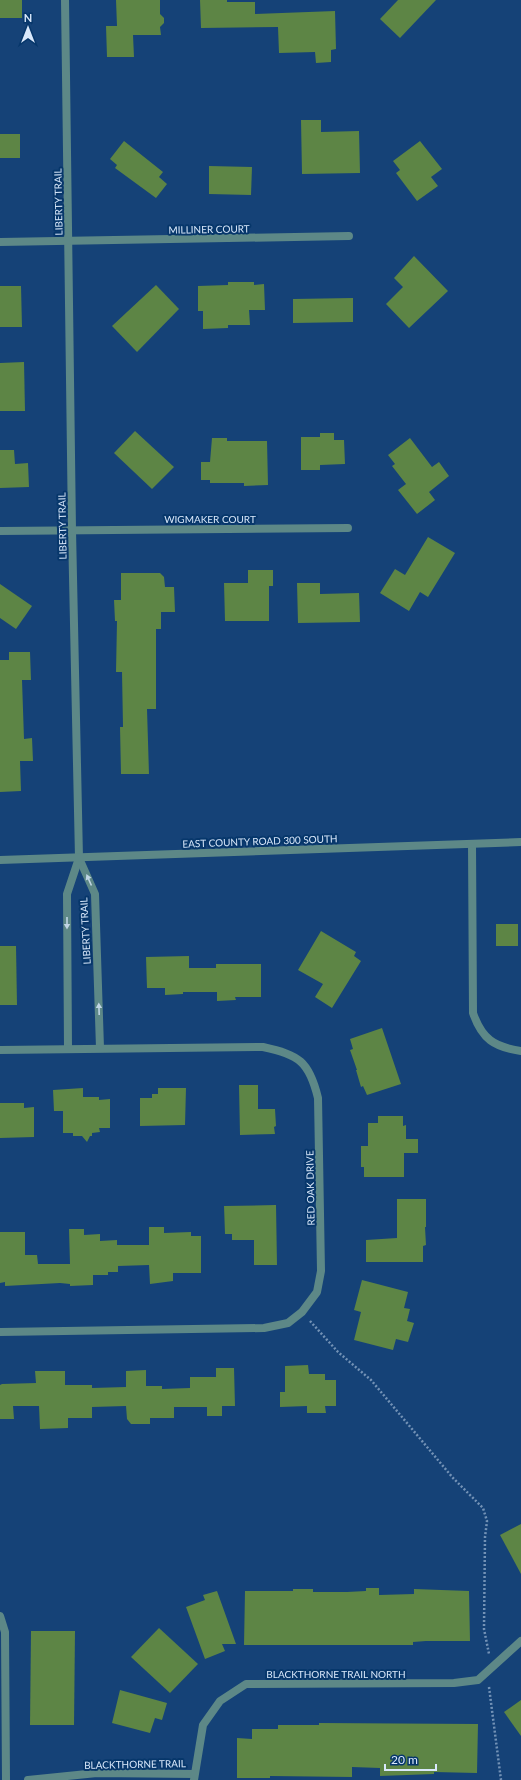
<svg xmlns="http://www.w3.org/2000/svg" width="521" height="1780" font-family="Lato,sans-serif">
<style>
.building{fill:#5d8545}
.lines{fill:none;stroke-linecap:round;stroke-linejoin:round}
.path{stroke:#7392b6;stroke-width:2.5;stroke-dasharray:2 2;stroke-linecap:butt}
.service{stroke:#5d8887;stroke-width:8}
.minor{stroke:#5d8887;stroke-width:8}
.tertiary{stroke:#5d8887;stroke-width:8}
.oneway{fill:#c0d5e4}
.labels{text-anchor:middle;stroke-width:4;stroke-linejoin:round;paint-order:stroke}
.street-label{font-size:10px;fill:#d9e8fb;stroke:#07376b}
</style>
<rect width="100%" height="100%" fill="#154277"/>
<g class="building">
<rect x="0" y="0" width="22" height="18"/>
<polygon points="116,0 160,0 160,14 164,18 164,23 160,27 161,35 133,35 134,57 107,57 106,26 117,26"/>
<polygon points="200,0 227,0 227,2 255,2 255,14 335,11 336,49 331,50 331,62 316,63 315,52 279,53 278,27 201,28"/>
<polygon points="398,0 436,0 400,38 380,19"/>
<polygon points="301,120 321,120 321,132 359,131 360,173 302,174"/>
<rect x="0" y="134" width="20" height="24"/>
<polygon points="124,141 163,172 159,177 167,184 156,198 115,168 117,165 110,159"/>
<polygon points="420,141 442,169 431,177 438,186 417,201 396,173 400,170 393,161"/>
<polygon points="209,166 252,167 251,195 209,194"/>
<polygon points="414,256 448,291 409,328 386,304 403,287 394,278"/>
<polygon points="228,282 254,282 254,285 264,284 265,310 249,310 250,325 228,325 228,328 203,329 203,311 198,311 198,286 228,285"/>
<polygon points="156,285 179,309 137,352 112,326"/>
<polygon points="0,286 21,286 22,327 0,327"/>
<polygon points="353,298 353,322 293,323 293,299"/>
<polygon points="24,362 25,411 0,411 0,363"/>
<polygon points="135,431 174,467 152,489 114,453"/>
<polygon points="320,433 334,433 334,440 344,440 345,464 320,465 320,470 301,470 301,437 320,437"/>
<polygon points="212,438 227,438 227,441 267,441 268,485 244,486 244,483 210,483 210,480 201,480 201,462 210,462"/>
<polygon points="410,438 432,467 439,462 449,476 429,492 435,500 417,514 398,490 406,484 392,466 395,464 388,455"/>
<polygon points="0,450 14,450 15,464 28,463 29,487 0,488"/>
<polygon points="428,537 455,553 428,597 420,592 409,611 380,593 395,569 405,575"/>
<polygon points="248,570 273,570 273,586 269,586 269,621 225,621 224,583 248,583"/>
<polygon points="121,573 160,573 164,577 165,587 174,587 175,612 161,612 161,629 156,629 156,709 147,709 149,774 121,774 120,727 123,727 122,672 116,672 117,621 115,621 114,600 121,600"/>
<polygon points="297,583 320,583 320,594 359,593 360,622 298,623"/>
<polygon points="0,584 32,606 16,629 0,618"/>
<polygon points="9,652 30,652 31,680 22,680 24,739 32,738 33,761 20,761 21,791 0,792 0,660 9,660"/>
<rect x="496" y="924" width="22" height="22"/>
<polygon points="321,931 356,952 354,956 361,961 332,1008 315,997 323,984 298,970"/>
<polygon points="0,946 16,946 17,1005 0,1005"/>
<polygon points="189,956 189,968 216,968 216,964 261,964 261,997 235,997 236,1000 217,1001 217,992 183,992 183,994 165,995 165,988 147,988 146,957"/>
<polygon points="382,1028 401,1084 367,1095 363,1086 361,1087 356,1070 357,1070 350,1050 353,1049 350,1039"/>
<polygon points="239,1085 258,1085 258,1109 275,1109 276,1126 274,1127 275,1134 240,1135"/>
<polygon points="83,1088 83,1097 99,1097 99,1100 110,1099 110,1128 99,1128 100,1132 92,1133 92,1136 90,1136 87,1142 82,1136 73,1136 73,1133 63,1133 63,1111 54,1111 53,1090"/>
<polygon points="158,1088 186,1088 185,1125 140,1126 140,1098 152,1098 152,1094 158,1094"/>
<polygon points="0,1103 24,1103 24,1108 34,1107 34,1137 0,1138"/>
<polygon points="378,1116 403,1116 403,1126 406,1125 406,1139 418,1139 418,1153 404,1153 404,1177 364,1177 364,1167 361,1167 361,1146 368,1146 368,1123 378,1123"/>
<polygon points="397,1199 426,1199 426,1227 425,1227 426,1245 423,1246 423,1262 366,1262 366,1240 397,1238"/>
<polygon points="276,1205 277,1265 254,1265 254,1240 232,1240 232,1234 225,1234 224,1206"/>
<polygon points="149,1227 164,1227 164,1233 191,1232 191,1236 201,1236 201,1273 173,1273 173,1281 150,1284 149,1265 118,1266 118,1272 108,1272 108,1275 93,1275 93,1285 70,1286 70,1284 60,1283 5,1286 5,1282 0,1283 0,1232 25,1232 25,1255 37,1255 38,1264 70,1264 69,1229 84,1229 84,1235 100,1234 100,1241 117,1240 117,1245 149,1245"/>
<polygon points="362,1280 408,1292 404,1308 410,1309 407,1321 414,1323 408,1342 396,1339 393,1350 354,1340 361,1312 354,1310"/>
<polygon points="308,1365 309,1374 325,1374 325,1380 336,1380 336,1406 325,1406 326,1413 307,1413 307,1406 280,1407 280,1392 285,1392 285,1366"/>
<polygon points="216,1368 234,1368 235,1406 222,1406 222,1416 207,1416 207,1407 174,1407 174,1418 150,1418 150,1424 131,1424 127,1419 126,1406 92,1407 92,1418 68,1418 68,1428 40,1429 39,1406 13,1406 14,1419 0,1419 0,1385 2,1384 36,1383 35,1371 65,1371 65,1385 92,1385 92,1388 126,1387 126,1371 146,1370 146,1386 162,1386 162,1389 190,1388 190,1377 216,1377"/>
<polygon points="521,1524 521,1574 500,1535"/>
<polygon points="366,1588 379,1588 379,1595 414,1594 414,1589 469,1591 470,1641 426,1641 413,1642 413,1645 244,1645 245,1591 293,1591 293,1589 313,1589 313,1592 347,1592 366,1591"/>
<polygon points="217,1591 236,1644 222,1644 225,1651 205,1659 186,1607 205,1600 203,1595"/>
<polygon points="159,1628 198,1664 170,1693 131,1657"/>
<polygon points="31,1631 75,1631 74,1725 30,1725"/>
<polygon points="120,1690 167,1703 162,1720 155,1718 150,1733 112,1723"/>
<polygon points="521,1700 521,1736 504,1712"/>
<polygon points="319,1723 478,1724 477,1773 434,1772 434,1774 380,1776 380,1768 352,1767 352,1777 270,1776 270,1778 237,1778 237,1738 252,1739 252,1729 278,1729 278,1725 319,1725"/>
</g>
<g class="lines">
<g class="path">
<polyline points="310,1321 338,1352 371,1380 453,1478 483,1508 487,1521 485,1537 484,1629 489,1654"/>
<polyline points="489,1687 501,1780"/>
</g>
<path class="service" d="M472 844 473 1013C482 1039 494 1047 521 1051"/>
<g class="minor">
<polyline points="65,0 72,530 79,858 95,894 100,1048"/>
<polyline points="0,242 349,236"/>
<polyline points="0,531 348,528"/>
<polyline points="68,1048 67,894 79,858"/>
<path d="M0 1050 263 1047C299 1055 309 1061 318 1098L321 1271 317 1292 302 1312 288 1323 264 1328 0 1332"/>
<polyline points="0,1616 5,1632 6,1780"/>
<polyline points="28,1780 97,1773 194,1774"/>
<polyline points="194,1780 203,1725 220,1701 246,1684 454,1683 478,1680 521,1641"/>
</g>
<polyline class="tertiary" points="0,860 521,842"/>
</g>
<defs><path id="oneway-solid" d="M-6-.8H1V-3.2L6.5 0L1 3.2V.8H-6Z"/></defs>
<g class="oneway">
<use href="#oneway-solid" transform="translate(89 880) rotate(-114)"/>
<use href="#oneway-solid" transform="translate(67 923) rotate(90)"/>
<use href="#oneway-solid" transform="translate(99 1009) rotate(-92)"/>
</g>
<g class="labels">
<g class="street-label">
<text transform="translate(58 202) rotate(-91)" y="4">LIBERTY TRAIL</text>
<text transform="translate(209 229) rotate(-1)" y="4">MILLINER COURT</text>
<text x="210" y="523">WIGMAKER COURT</text>
<text transform="translate(62 526) rotate(-91)" y="4">LIBERTY TRAIL</text>
<text transform="translate(260 841) rotate(-2)" y="4">EAST COUNTY ROAD 300 SOUTH</text>
<text transform="translate(85 931) rotate(-93)" y="4">LIBERTY TRAIL</text>
<text transform="translate(310 1188) rotate(-91)" y="4">RED OAK DRIVE</text>
<text x="336" y="1678">BLACKTHORNE TRAIL NORTH</text>
<text transform="translate(135 1764) rotate(-1)" y="4">BLACKTHORNE TRAIL</text>
</g>
</g>
<g transform="translate(28 28)" stroke="#07376b" stroke-width="3" paint-order="stroke">
<path d="M0-3L7 15L0 10L-7 15Z" fill="#d9e8fb"/>
<text y="-6" font-size="11" font-weight="bold" text-anchor="middle" fill="#d9e8fb">N</text>
</g>
<path d="M385 1764v6h51v-6" fill="none" stroke="#d9e8fb" stroke-width="2"/>
<text x="391" y="1764" font-size="12" fill="#d9e8fb" stroke="#07376b" stroke-width="3" paint-order="stroke">20 m</text>
</svg>
